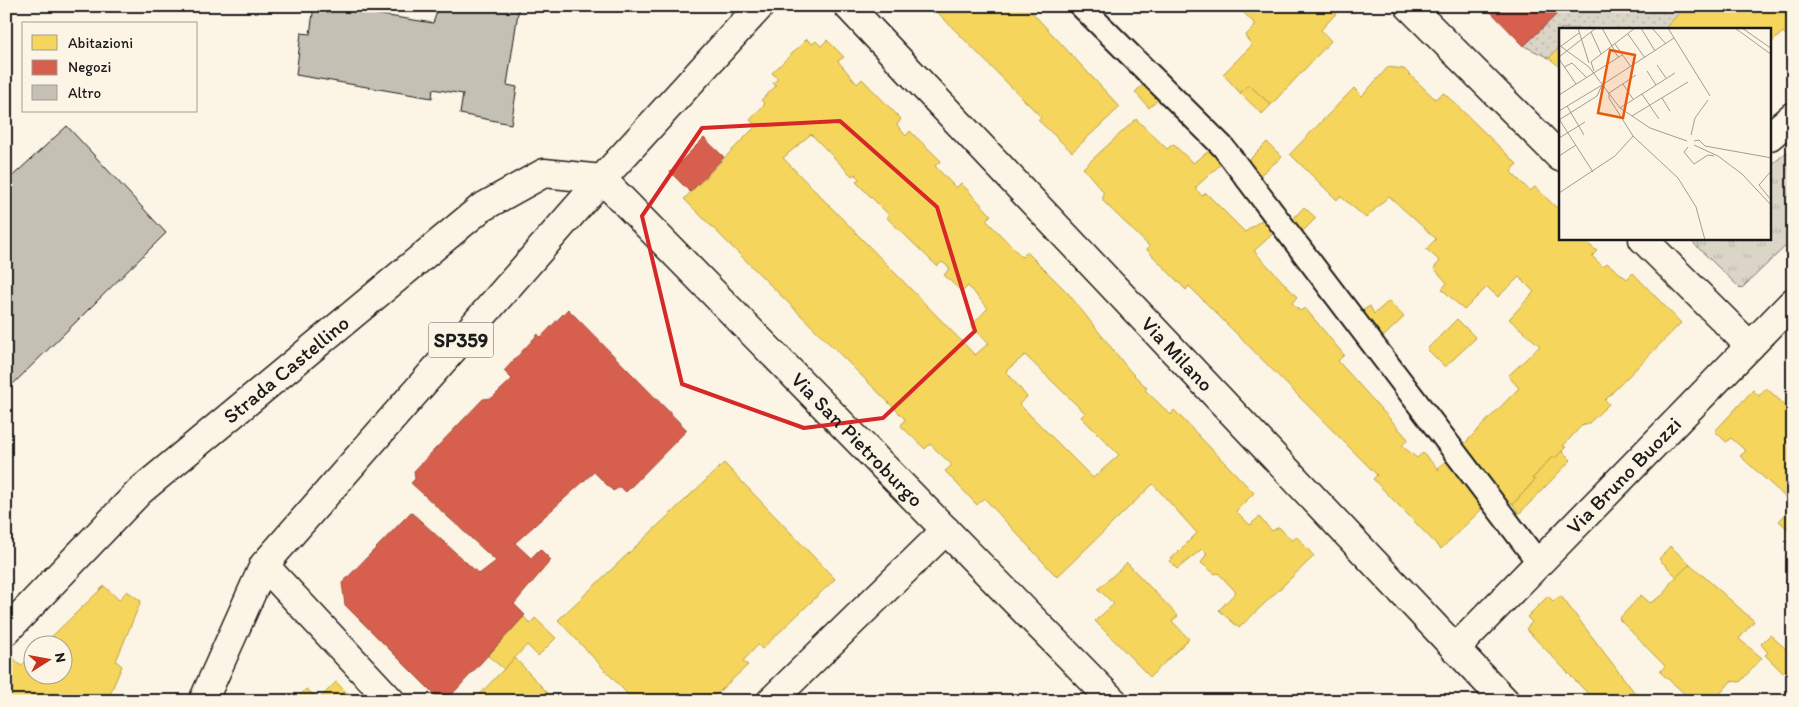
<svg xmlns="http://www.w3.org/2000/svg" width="1799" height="707" font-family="Itim,sans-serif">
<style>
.grass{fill:url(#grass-tufts);stroke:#7c7872}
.park{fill:url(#park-dots);stroke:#7c7872}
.homes{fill:#f6d55c;stroke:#b59e49;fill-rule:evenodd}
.shops{fill:#d6604d;stroke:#9e4c3e}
.building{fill:#c4c0b3;stroke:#1c1c1c}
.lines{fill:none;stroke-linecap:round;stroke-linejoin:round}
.lane-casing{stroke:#1c1c1c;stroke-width:26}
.street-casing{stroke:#1c1c1c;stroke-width:31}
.primary-casing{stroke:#1c1c1c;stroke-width:31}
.lane{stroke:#fcf5e5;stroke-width:22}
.street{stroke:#fcf5e5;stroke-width:28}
.primary{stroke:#fcf5e5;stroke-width:28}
.marked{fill:none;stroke:#d62828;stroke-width:4;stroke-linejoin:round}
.labels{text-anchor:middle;stroke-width:5;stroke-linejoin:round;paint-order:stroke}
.shield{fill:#fcf5e5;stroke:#5f5d58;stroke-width:1}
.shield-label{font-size:20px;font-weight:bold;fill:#1c1c1c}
.street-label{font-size:21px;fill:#1c1c1c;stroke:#fcf5e5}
.inset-road{fill:none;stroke:#a29e95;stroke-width:1}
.view{fill:#e8590c;fill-opacity:0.15;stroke:#e8590c;stroke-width:2.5}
.inset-edge{fill:none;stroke:#1c1c1c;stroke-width:2.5}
</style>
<defs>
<pattern id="grass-tufts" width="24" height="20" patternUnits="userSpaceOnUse" patternTransform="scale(1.25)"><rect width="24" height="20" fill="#dbd5c8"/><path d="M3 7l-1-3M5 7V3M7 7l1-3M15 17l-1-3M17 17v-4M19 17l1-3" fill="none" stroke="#bbb6ab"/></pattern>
<pattern id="park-dots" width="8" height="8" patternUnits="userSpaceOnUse" patternTransform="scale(1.25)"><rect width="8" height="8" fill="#dbd5c8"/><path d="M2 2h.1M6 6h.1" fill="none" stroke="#bbb6ab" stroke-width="1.8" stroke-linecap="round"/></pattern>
</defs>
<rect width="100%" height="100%" fill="#fcf5e5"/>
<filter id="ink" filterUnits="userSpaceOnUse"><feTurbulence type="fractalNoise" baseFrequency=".02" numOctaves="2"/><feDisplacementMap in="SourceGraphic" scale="10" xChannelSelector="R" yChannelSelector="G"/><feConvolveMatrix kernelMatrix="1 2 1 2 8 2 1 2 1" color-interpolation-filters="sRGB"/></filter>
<g filter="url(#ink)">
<polygon class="grass" points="1793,147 1793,239 1741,289 1689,239 1770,239 1770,166"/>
<polygon class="park" points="1565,6 1708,6 1686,29 1560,29 1560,47 1549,58 1524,46"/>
<g class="homes">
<polygon points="931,6 1026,6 1120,107 1072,152 1038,120 1041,117"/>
<polygon points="1237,6 1338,6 1341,8 1321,30 1331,41 1271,105 1249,85 1240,93 1223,74 1252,45 1245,36 1256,25"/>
<polygon points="1686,6 1793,6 1793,37 1790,40 1783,32 1770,44 1770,29 1664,29"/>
<path d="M807 39 812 44 816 41 821 46 827 40 844 57 838 61 857 84 862 79 901 119 897 125 906 136 910 131 941 161 935 166 956 188 961 183 991 215 986 220 1022 257 1027 252 1067 292 1130 371 1147 388 1145 390 1171 415 1174 410 1254 493 1236 511 1250 525 1259 517 1272 531 1279 527 1292 541 1296 536 1314 556 1239 628 1219 610 1236 592 1218 573 1215 574 1201 563 1207 553 1202 549 1177 569 1169 561 1197 533 1153 484 1057 577 984 498 977 505 945 471 952 465 930 444 925 449 901 426 905 419 684 199 756 126 750 120 765 104 761 100 776 86 773 83 778 79 772 73ZM811 134 852 176 855 174 859 179 856 182 889 215 886 217 937 266 942 262 950 268 944 275 962 292 968 286 988 308 971 326 989 343 975 355 783 158ZM1025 355 1085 413 1081 417 1119 455 1093 478 1019 404 1027 397 1006 371Z"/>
<polygon points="1560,47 1560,67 1549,58"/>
<polygon points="1388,67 1404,69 1435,99 1444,93 1517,164 1511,172 1530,191 1535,187 1560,211 1560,239 1582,239 1597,251 1592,256 1603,267 1607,263 1627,279 1633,273 1681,323 1605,400 1609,404 1587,425 1583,424 1563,446 1566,447 1555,458 1553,456 1532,479 1535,480 1513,504 1506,501 1463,445 1519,388 1508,376 1540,346 1509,319 1534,292 1519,277 1498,297 1487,287 1464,310 1442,289 1447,283 1434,268 1440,261 1426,249 1436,239 1389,196 1366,218 1340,196 1337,200 1290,154 1354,88 1362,96"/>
<polygon points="1147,81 1161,97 1149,108 1135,92"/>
<polygon points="1249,85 1271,105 1262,114 1240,93"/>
<polygon points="1136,119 1167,149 1173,144 1193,163 1210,150 1222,163 1195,188 1202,196 1206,193 1245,232 1264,218 1276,231 1254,251 1297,297 1292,303 1300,311 1305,308 1344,355 1338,361 1408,439 1402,446 1417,458 1423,453 1439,470 1438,467 1451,457 1486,505 1441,549 1373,479 1377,475 1189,286 1186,290 1147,250 1149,246 1103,201 1103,191 1083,168"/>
<polygon points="1267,142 1282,157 1259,176 1247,162"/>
<polygon points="1304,207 1316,218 1303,231 1292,220"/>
<polygon points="1389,301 1404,317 1382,338 1362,311 1370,306 1374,314"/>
<polygon points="1457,319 1476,338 1445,367 1427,349"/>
<polygon points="1766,388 1793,412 1793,504 1740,456 1746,451 1731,438 1726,442 1715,431 1753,390 1759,396"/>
<polygon points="1562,451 1571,460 1519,514 1513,504 1535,480 1532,479 1553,456 1555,458"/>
<polygon points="724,463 835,579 762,649 758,645 743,661 748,665 709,701 634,701 558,620"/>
<polygon points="1793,506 1793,534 1779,521"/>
<polygon points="1670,546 1690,564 1677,577 1659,559"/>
<polygon points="1127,563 1178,616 1172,621 1189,639 1150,677 1095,621 1114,604 1098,589"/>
<polygon points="1690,564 1754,621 1739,639 1762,658 1740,682 1731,681 1714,701 1693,701 1660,672 1665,666 1619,619 1641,595 1650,603 1663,595 1671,582"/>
<polygon points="104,586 119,600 127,591 141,601 116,661 122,666 107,701 12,701 6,696 6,650 21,666 32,655 32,674 62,674 62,644 44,644"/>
<polygon points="1548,596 1553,601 1561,596 1641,701 1595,701 1526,629 1532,622 1527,617"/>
<polygon points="524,617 530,624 535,618 556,638 538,656 527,645 504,669 488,656"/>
<polygon points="1770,635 1793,655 1793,664 1783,673 1765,655 1768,653 1761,644"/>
<polygon points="515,658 555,701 473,701 504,669"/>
<polygon points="336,682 355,701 295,701 306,689 319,699"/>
</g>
<g class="shops">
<polygon points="1485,6 1565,6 1524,46"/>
<polygon points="704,138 724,157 690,192 670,172"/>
<polygon points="568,309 687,430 626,492 620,487 613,491 594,472 515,543 531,558 540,549 551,560 514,604 525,615 446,701 441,701 345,605 342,583 411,512 479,574 496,561 411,483 415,479 414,471 483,399 492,398 512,379 504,371 538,334 540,338"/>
</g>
<g class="building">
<polygon points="314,6 357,6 356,11 433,23 439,6 519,6 507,85 517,87 511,124 460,114 463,94 433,89 432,98 296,75 301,33 310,34"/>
<polygon points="67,126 166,233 6,391 6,182"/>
</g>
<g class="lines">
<defs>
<polyline id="lane" points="1081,6 1223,147 1539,563"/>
<g id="street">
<path id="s1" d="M848 6 1505 701"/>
<polyline points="1409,6 1560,157"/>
<polyline points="1770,136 1793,116"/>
<polyline points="1643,239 1750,346"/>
<polyline points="264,565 391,701"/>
<path id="s2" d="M6 631 140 491 481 208 544 173 602 179 1113 701"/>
<path id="s3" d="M1455 649 1793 302"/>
<polyline points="771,701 946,530"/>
</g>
<polyline id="primary" points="203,701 264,565 602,179 760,6"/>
</defs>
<use href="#lane" class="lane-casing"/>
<use href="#street" class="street-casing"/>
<use href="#primary" class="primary-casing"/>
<use href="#lane" class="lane"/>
<use href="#street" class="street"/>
<use href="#primary" class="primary"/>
</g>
</g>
<path class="marked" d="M840 121 937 207 975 331 883 418 804 428 682 384 642 216 702 128Z"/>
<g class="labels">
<rect class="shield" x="428.5" y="322.5" width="65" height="35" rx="4"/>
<g class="shield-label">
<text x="461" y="347">SP359</text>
</g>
<g class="street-label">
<text dy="7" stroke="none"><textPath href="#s1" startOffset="479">Via Milano</textPath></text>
<text dy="7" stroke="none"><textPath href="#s2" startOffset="384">Strada Castellino</textPath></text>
<text dy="7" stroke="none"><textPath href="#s2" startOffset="1132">Via San Pietroburgo</textPath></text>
<text dy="7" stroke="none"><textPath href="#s3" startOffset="242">Via Bruno Buozzi</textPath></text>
</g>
</g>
<g transform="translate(1559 28)">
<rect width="212" height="212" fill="#fcf5e5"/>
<path class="inset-road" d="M19 0 30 35M43 0 59 29M82 0 96 23M93 0 107 16M109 0 151 68M176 0 213 27M183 0 213 21M32 4 42 26M69 6 86 30M56 16 72 39M0 17 30 39 61 80 91 100 128 113M2 18 20 5M0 29 37 0M0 31 17 56M98 37 107 50M5 39 13 35 28 50M35 43 32 34 76 0M88 43 97 57M77 47 50 65V70L74 108 119 150 137 179 146 212M64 56 74 71M83 66 100 91M0 67 63 27M103 70 111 83M8 78 25 107M61 80 116 45M0 83 43 57M73 88 129 54M0 91 34 144M0 92 38 68 43 57 115 10M132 107 136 90 149 72M0 110 26 94M135 113 140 112 146 118 213 130M135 117 159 128 183 146 213 178M129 119 125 124 135 136 149 127 155 128M0 128 17 117M213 142 200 157 213 173M0 165 56 128 74 108"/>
<path class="view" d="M51 22 76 27 64 90 39 85Z"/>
<rect width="212" height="212" class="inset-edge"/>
</g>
<rect width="1799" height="707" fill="none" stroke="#fcf5e5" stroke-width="25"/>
<rect x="12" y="12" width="1774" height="682" fill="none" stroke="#1c1c1c" stroke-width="2" filter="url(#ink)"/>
<rect x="22" y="22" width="175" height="90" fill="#fcf5e5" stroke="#a29e95"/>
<rect x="32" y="35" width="25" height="15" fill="#f6d55c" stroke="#a29e95"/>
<text x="68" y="48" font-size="15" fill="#1c1c1c">Abitazioni</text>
<rect x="32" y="60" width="25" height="15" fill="#d6604d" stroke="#a29e95"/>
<text x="68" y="72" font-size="15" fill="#1c1c1c">Negozi</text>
<rect x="32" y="85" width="25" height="15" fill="#c4c0b3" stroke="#a29e95"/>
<text x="68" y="98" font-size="15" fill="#1c1c1c">Altro</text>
<g transform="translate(48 660) rotate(79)"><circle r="24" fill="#fcf5e5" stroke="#a29e95"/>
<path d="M0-4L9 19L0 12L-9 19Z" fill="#c8321e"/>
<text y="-8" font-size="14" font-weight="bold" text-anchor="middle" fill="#1c1c1c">N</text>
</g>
</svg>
